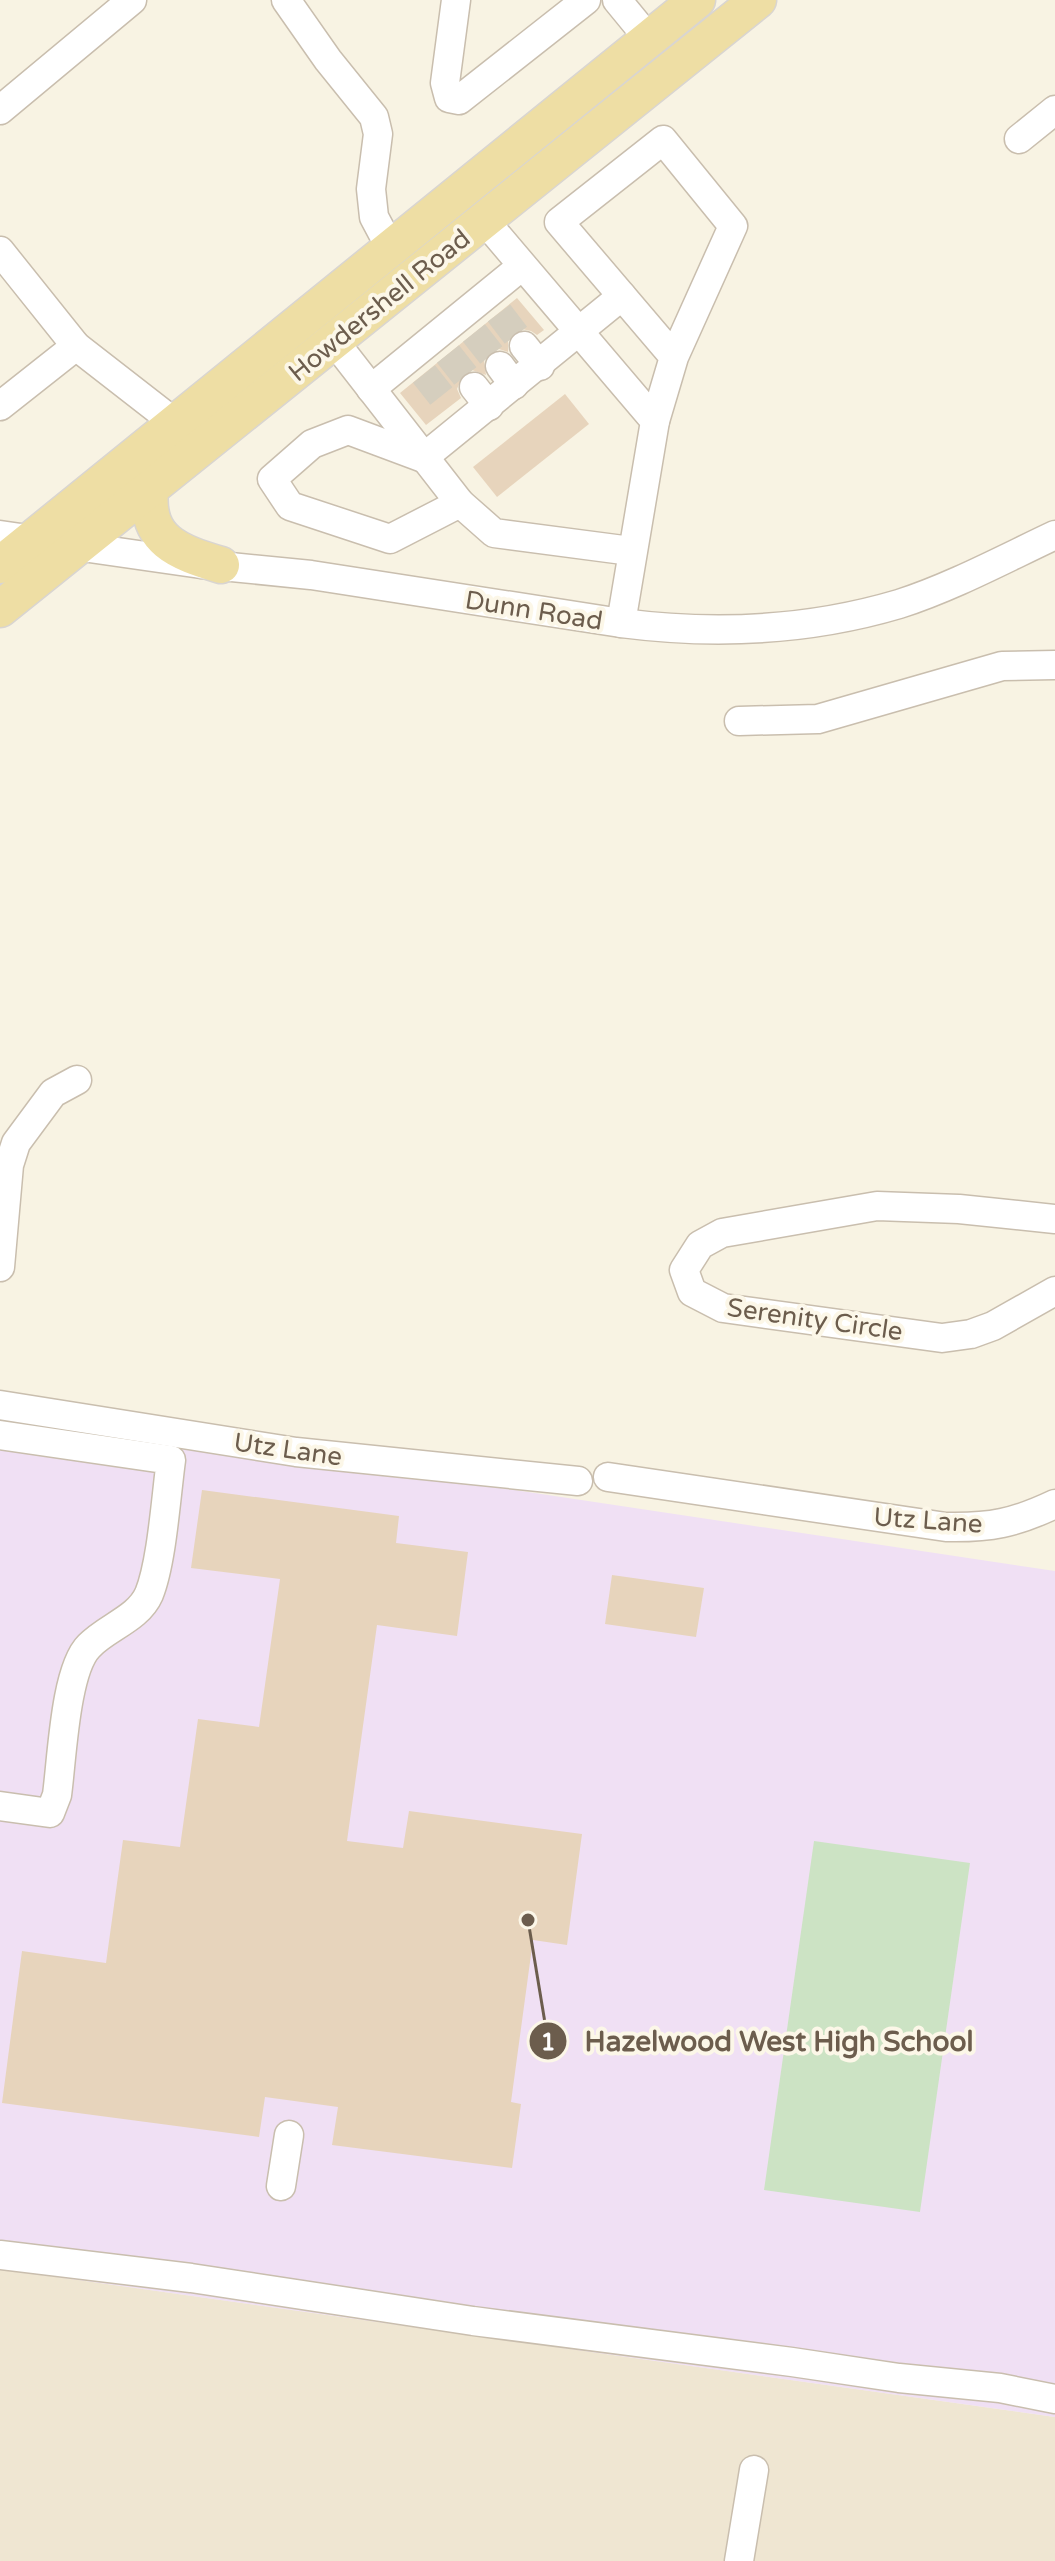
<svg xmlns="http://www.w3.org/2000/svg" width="1055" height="2561" font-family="'Varela Round',sans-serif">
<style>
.residential{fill:#efe6d2}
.education{fill:#f0e0f4}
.green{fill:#cce3c4}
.building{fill:#e7d4bc}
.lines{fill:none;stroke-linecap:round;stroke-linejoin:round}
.minor-tunnel{stroke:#d5cebe;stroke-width:28;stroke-dasharray:28 14;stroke-linecap:butt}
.minor-casing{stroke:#c9beae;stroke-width:31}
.major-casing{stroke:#d9d5d1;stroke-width:39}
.minor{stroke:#fff;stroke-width:28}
.major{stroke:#eedea4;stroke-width:36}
.labels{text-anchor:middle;stroke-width:8;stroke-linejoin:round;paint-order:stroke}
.street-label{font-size:26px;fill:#6c5d4d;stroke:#fcf7e8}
.leader{fill:none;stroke:#6c5d4d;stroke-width:3}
.callout-dot{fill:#6c5d4d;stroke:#fcf7e8;stroke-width:3}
.mark-label{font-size:24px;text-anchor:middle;font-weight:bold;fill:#fff}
.callout-label{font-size:28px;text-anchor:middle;font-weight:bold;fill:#6c5d4d;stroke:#fcf7e8;stroke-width:8;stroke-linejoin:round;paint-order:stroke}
</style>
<rect width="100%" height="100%" fill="#f8f3e3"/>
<polygon class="residential" points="0,2269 1055,2417 1055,2561 0,2561"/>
<polygon class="education" points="0,1413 1055,1571 1055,2417 0,2269"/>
<polygon class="green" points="814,1841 970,1863 920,2212 764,2190"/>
<g class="building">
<polygon points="517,298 544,330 537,335 531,331 522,329 513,333 508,341 508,352 499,349 489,353 484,360 486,375 472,370 463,374 457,389 461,398 426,425 400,393"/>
<polygon points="565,394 589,424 497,497 473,467"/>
<polygon points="202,1490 399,1516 396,1543 468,1552 457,1636 377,1625 347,1841 403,1848 409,1811 582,1834 567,1945 533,1940 511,2102 521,2104 512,2168 332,2145 338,2107 265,2097 259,2137 2,2103 22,1951 106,1963 123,1840 180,1847 198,1719 259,1727 280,1579 191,1568"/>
<polygon points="612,1575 704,1588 696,1637 605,1624"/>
</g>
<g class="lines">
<g class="minor-tunnel">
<polyline points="499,313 524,346"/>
<polyline points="474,333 500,366"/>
<polyline points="448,354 474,387"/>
<polyline points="424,374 450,407"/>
</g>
<defs>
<g id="minor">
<polyline points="286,0 328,60 374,117 378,134 371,189 374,217 391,249"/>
<polyline points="456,0 445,83 449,98 459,100 586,0"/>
<polyline points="617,0 649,39"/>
<polyline points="0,110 132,0"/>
<polyline points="1019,139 1055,110"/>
<polyline points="484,220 655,421 621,623"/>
<polyline points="0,251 76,346 175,423"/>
<polyline points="334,341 460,503 494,533 631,551"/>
<polyline points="524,346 540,366"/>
<polyline points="500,366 514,385"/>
<polyline points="474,387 489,406"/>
<polyline points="371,389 522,266"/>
<polyline points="0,406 76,346"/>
<polyline points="655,421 674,357 559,222 663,140 733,226 674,357"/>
<polyline points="460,503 390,539 290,506 272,479 312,444 348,430 423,458 622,296"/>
<path d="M0 535 201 564 311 575 621 623C714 635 808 631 899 604 952 587 1004 559 1055 535"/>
<polyline points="739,721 818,719 1002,666 1055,665"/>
<polyline points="1055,1219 959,1209 877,1206 722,1233 700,1245 684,1270 692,1292 723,1308 942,1338 971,1334 993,1326 1055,1291"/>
<polyline points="0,1267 9,1165 16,1143 53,1093 77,1080"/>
<polyline points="0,1405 296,1452 578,1481"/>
<path d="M0 1435 171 1460C166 1496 162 1562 149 1594 138 1619 107 1627 89 1646 65 1670 62 1759 57 1795L50 1813 0 1806"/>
<path d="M608 1477 946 1527C990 1528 1015 1523 1055 1504"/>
<polyline points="281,2186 289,2135"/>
<polyline points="0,2255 191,2278 473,2321 792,2362 899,2378 1000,2388 1055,2399"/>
<polyline points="739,2561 754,2470"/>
</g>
<g id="major">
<path d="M150 489C145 541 178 552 221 565"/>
<polyline points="0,565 697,0"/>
<polyline points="0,609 758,0"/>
</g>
</defs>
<use href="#minor" class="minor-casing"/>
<use href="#major" class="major-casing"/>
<use href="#minor" class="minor"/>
<use href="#major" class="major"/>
</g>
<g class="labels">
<g class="street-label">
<text transform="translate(379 305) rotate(-39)" y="9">Howdershell Road</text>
<text transform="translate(534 610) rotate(9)" y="9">Dunn Road</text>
<text transform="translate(815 1319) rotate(8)" y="9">Serenity Circle</text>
<text transform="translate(288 1449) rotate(8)" y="9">Utz Lane</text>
<text transform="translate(928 1520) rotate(4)" y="9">Utz Lane</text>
</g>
</g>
<path class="leader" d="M528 1920L548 2041"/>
<g class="callout-dot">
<circle cx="528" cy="1920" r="8"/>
<circle cx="548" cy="2041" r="20"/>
</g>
<g class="mark-label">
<text x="548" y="2050">1</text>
</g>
<g class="callout-label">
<text x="779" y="2051">Hazelwood West High School</text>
</g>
</svg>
